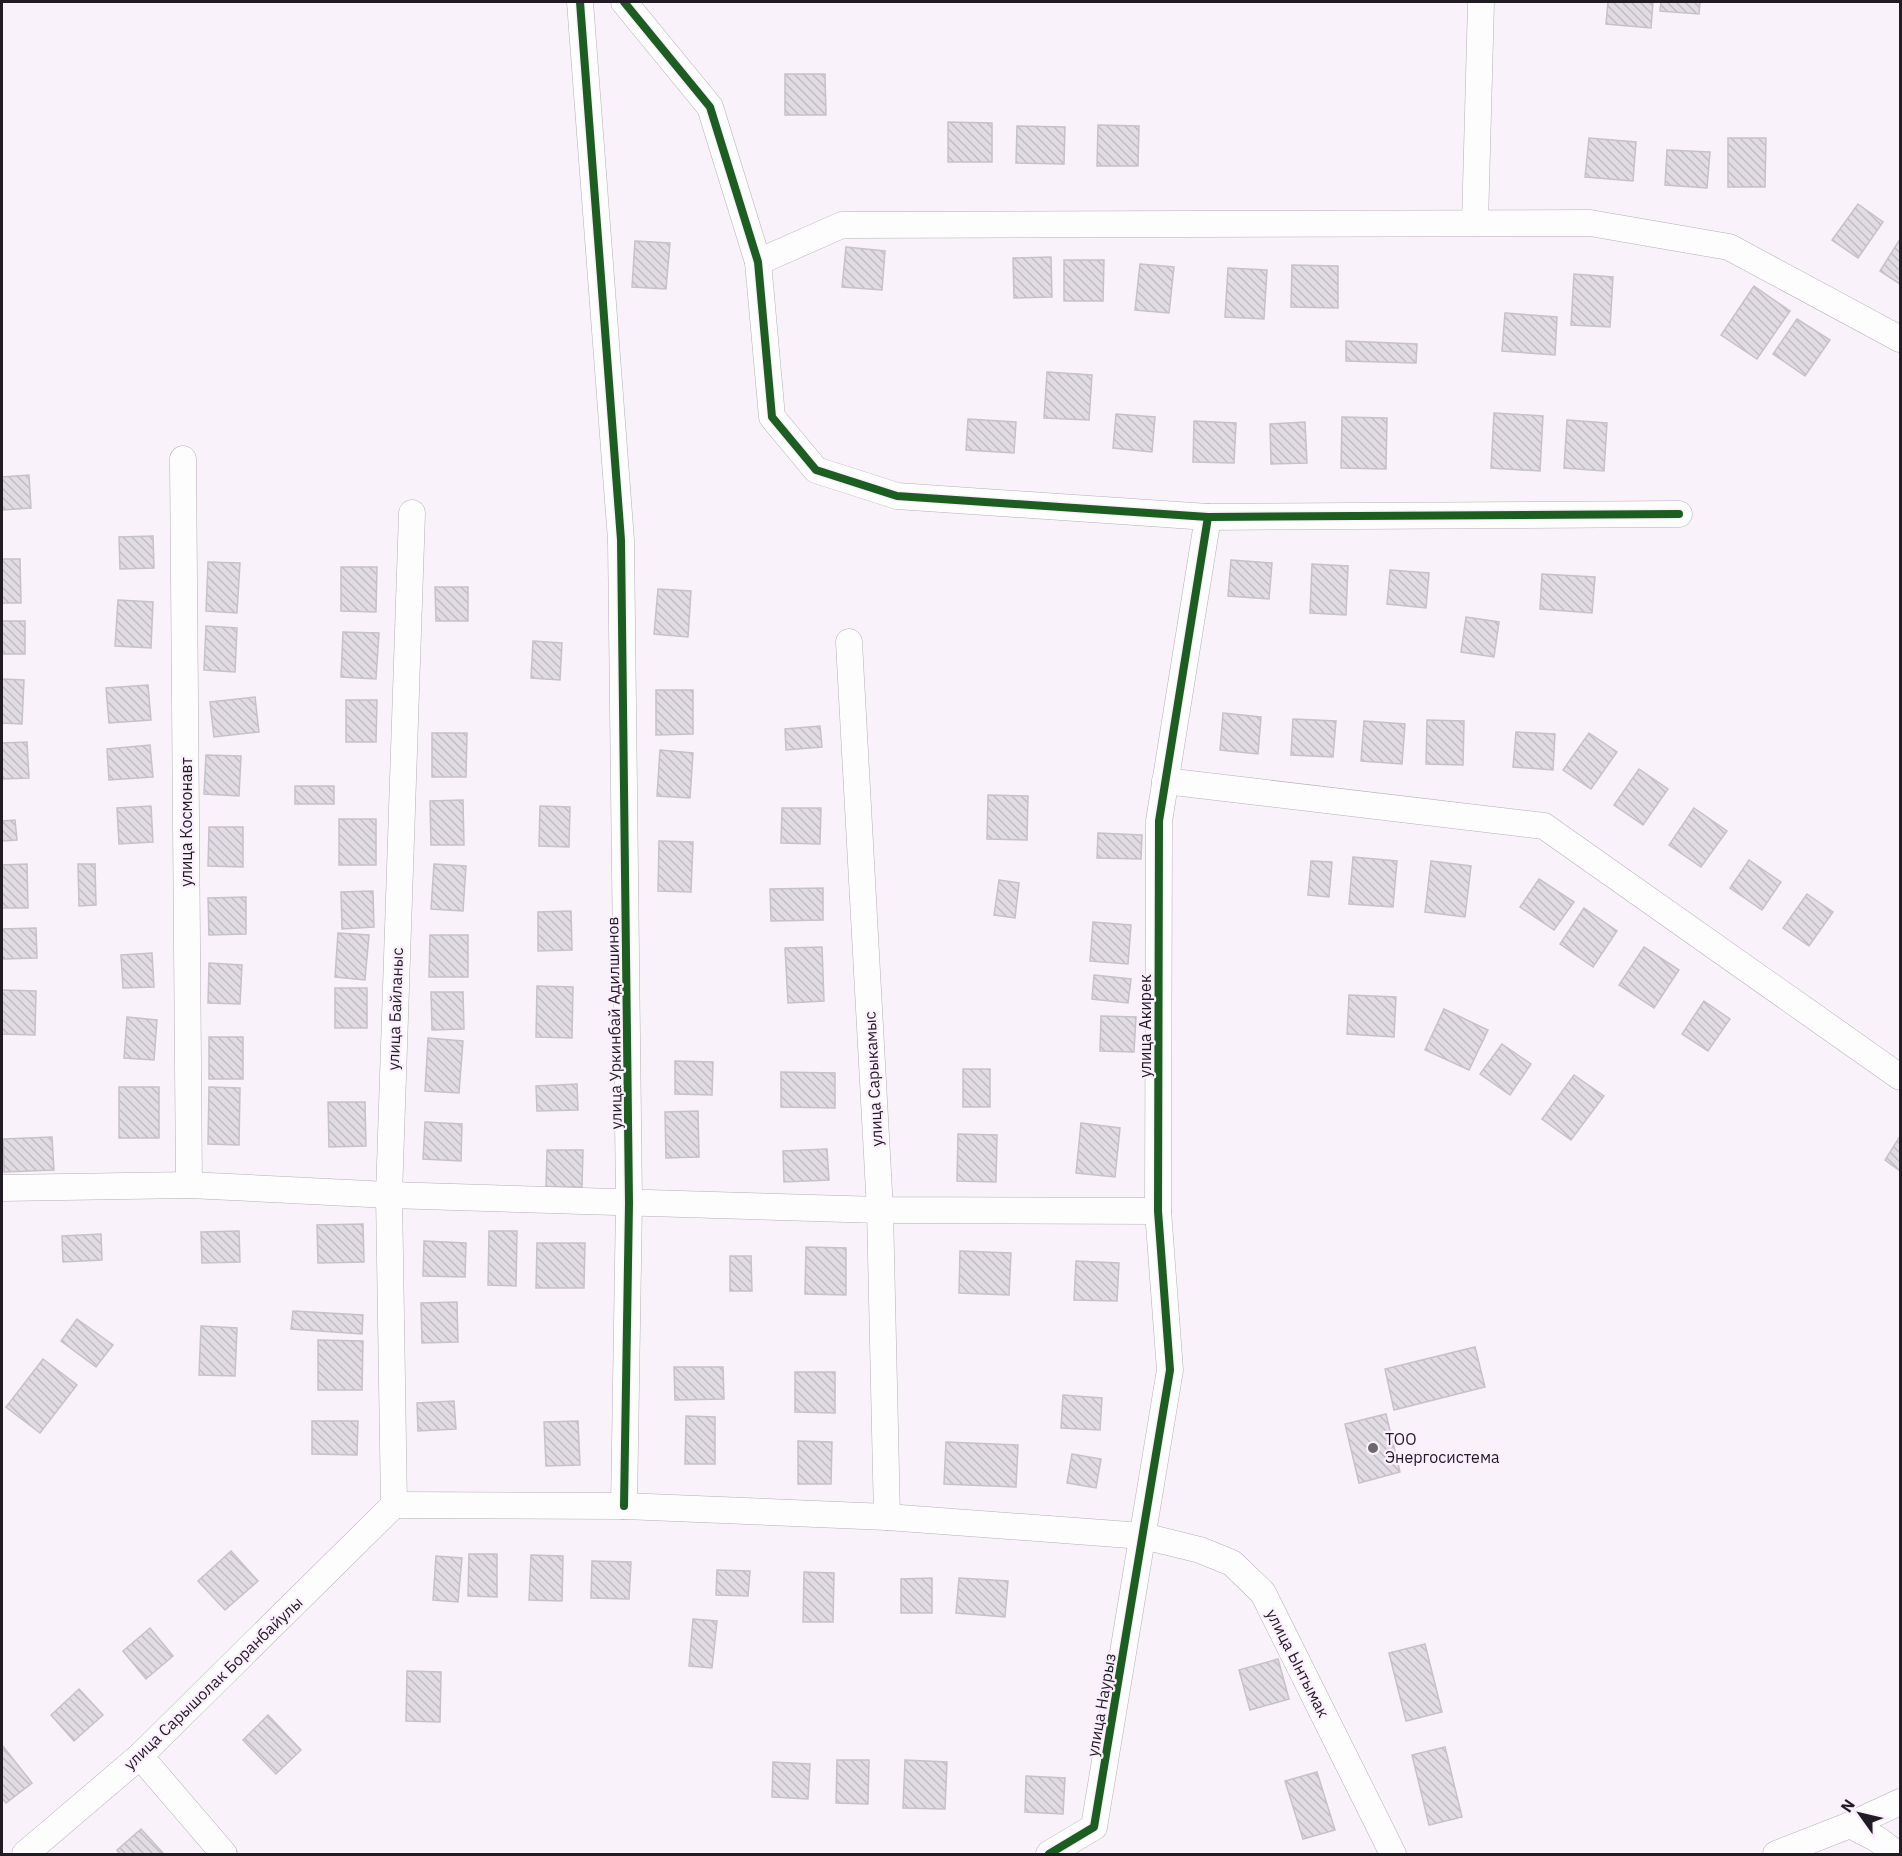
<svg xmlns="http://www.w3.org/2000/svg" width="1902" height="1856" font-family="'IBM Plex Sans',sans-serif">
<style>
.building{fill:url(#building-back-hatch);stroke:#c7c1c8;stroke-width:1.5}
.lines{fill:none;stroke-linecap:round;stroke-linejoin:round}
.minor-casing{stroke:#b5afb6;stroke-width:27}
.minor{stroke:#fefdfe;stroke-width:26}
.cycleway-casing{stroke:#fbeffe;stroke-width:11}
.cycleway{stroke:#1b5e20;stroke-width:8}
.poi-dot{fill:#6d676e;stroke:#fbeffe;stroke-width:2}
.labels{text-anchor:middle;stroke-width:4.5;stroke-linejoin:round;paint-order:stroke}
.street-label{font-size:16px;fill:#211c23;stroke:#fbeffe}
.poi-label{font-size:16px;fill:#211c23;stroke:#fbeffe;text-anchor:start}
</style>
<defs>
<pattern id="building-back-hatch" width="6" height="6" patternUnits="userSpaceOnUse" patternTransform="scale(1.5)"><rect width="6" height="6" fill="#e1dbe3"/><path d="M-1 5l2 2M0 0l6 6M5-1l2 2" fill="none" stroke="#c1bbc2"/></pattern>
</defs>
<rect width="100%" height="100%" fill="#f9f2fa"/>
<g class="building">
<polygon points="1608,2 1653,2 1651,28 1606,24"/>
<polygon points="1661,2 1700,2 1699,14 1660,11"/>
<polygon points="785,74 825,74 826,115 785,115"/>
<polygon points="948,122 992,123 992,162 948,162"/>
<polygon points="1098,125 1139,126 1138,166 1097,166"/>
<polygon points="1017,126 1065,127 1064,164 1016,163"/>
<polygon points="1589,138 1636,142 1633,181 1585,177"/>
<polygon points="1728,138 1766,138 1765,187 1728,187"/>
<polygon points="1667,150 1710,152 1707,188 1665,185"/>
<polygon points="1858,204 1883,222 1858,258 1832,240"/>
<polygon points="1900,239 1900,284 1880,271"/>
<polygon points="635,241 670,243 666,289 632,287"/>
<polygon points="846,247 885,251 882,290 842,287"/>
<polygon points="1051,257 1052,297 1014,298 1013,258"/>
<polygon points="1064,260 1104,260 1103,301 1064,301"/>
<polygon points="1140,264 1174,267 1169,313 1135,310"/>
<polygon points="1292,265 1338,266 1338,308 1291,307"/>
<polygon points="1228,268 1267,270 1264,319 1225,317"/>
<polygon points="1574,274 1613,277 1610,327 1571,325"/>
<polygon points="1754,286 1790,311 1757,359 1721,335"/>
<polygon points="1505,313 1557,317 1555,355 1502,351"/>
<polygon points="1797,319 1830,340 1805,376 1773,354"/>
<polygon points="1346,341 1417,344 1416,363 1346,361"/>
<polygon points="1047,372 1092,375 1089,420 1044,418"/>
<polygon points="1494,413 1543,416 1540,471 1491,468"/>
<polygon points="1116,414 1155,417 1152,452 1113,448"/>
<polygon points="1342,417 1387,418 1386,469 1341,468"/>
<polygon points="968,419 1016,422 1014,453 966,450"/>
<polygon points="1567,420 1607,423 1604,471 1564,468"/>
<polygon points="1194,421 1236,423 1234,463 1193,462"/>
<polygon points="1305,422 1307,463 1271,464 1270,424"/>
<polygon points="29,475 31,508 2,510 2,477"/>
<polygon points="153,536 154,568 120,569 119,537"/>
<polygon points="2,559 20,559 21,603 2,603"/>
<polygon points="1231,560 1272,563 1269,599 1228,596"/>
<polygon points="208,562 240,563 237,613 206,611"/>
<polygon points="1312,564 1348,566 1346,615 1310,613"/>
<polygon points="341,567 377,567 376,612 341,611"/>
<polygon points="1390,570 1429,573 1426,608 1387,604"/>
<polygon points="1542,574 1595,577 1592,613 1540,609"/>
<polygon points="435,587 468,587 468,621 436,621"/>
<polygon points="658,589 691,591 688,637 654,634"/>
<polygon points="118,600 153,602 151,648 115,646"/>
<polygon points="1466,617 1499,622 1494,657 1461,652"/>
<rect x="2" y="621" width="23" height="33"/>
<polygon points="206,626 237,628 235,672 204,670"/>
<polygon points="343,632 379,633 376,679 341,677"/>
<polygon points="533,641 562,643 560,680 531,678"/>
<polygon points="2,679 24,680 22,724 2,723"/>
<polygon points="148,685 151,720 109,723 106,688"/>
<polygon points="656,690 693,690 693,734 656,735"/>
<polygon points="255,697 259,732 214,737 210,702"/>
<polygon points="346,700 377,700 376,742 346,742"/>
<polygon points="1223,713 1261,717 1258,754 1220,750"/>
<polygon points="1293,719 1336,721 1333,757 1291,755"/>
<polygon points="1427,720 1464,721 1463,765 1426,764"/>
<polygon points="1364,721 1405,724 1402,764 1361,761"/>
<polygon points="820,726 822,747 786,750 785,729"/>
<polygon points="1516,732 1555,734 1553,770 1513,767"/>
<polygon points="432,733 467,733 466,777 432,777"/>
<polygon points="1589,733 1617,752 1591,789 1563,770"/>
<polygon points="27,742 29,778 2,779 2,743"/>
<polygon points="150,745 153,777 109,780 107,749"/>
<polygon points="660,750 693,753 690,798 657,796"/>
<polygon points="206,755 241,756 239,796 204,794"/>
<polygon points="1639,769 1668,789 1643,825 1614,805"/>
<rect x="295" y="786" width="39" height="18"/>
<polygon points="988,795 1028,796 1027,840 987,839"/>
<polygon points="463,800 464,845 431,845 430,801"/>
<polygon points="151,806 153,842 119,844 117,808"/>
<polygon points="540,806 570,807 569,847 539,846"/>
<polygon points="782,808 821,808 820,844 781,843"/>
<polygon points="1694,808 1727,831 1701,867 1669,845"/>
<rect x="339" y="819" width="37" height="46"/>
<polygon points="15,820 17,840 2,841 2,821"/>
<polygon points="209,827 243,827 243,867 208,866"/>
<polygon points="1098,833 1142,835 1141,859 1097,858"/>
<polygon points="659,841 693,842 691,892 658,891"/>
<polygon points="1353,857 1397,861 1393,907 1349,904"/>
<polygon points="1749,860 1781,882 1762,910 1730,888"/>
<polygon points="1311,861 1332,862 1329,897 1308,895"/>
<polygon points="1431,861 1471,866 1465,917 1425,912"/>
<polygon points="27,864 28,908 2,908 2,865"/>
<polygon points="78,864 95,864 96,905 79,906"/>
<polygon points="434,864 466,866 463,911 431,909"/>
<polygon points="1539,879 1574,902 1554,930 1520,907"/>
<polygon points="999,880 1019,883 1015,918 994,915"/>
<polygon points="823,888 823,920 771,921 770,889"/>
<polygon points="373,891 374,927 342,929 341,892"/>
<polygon points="1807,894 1833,912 1809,946 1783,928"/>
<polygon points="246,897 246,934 209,935 208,898"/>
<polygon points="1584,908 1617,931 1593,967 1560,944"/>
<polygon points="571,911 572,950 538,951 538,912"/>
<polygon points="1093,922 1131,925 1128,964 1090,961"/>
<polygon points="36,928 37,958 2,959 2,929"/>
<polygon points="338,933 369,935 365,980 335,977"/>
<polygon points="430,935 468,935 468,977 429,977"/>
<polygon points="822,947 824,1001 788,1003 785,948"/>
<polygon points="1644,947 1679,970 1654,1008 1619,985"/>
<polygon points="152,953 154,987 123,988 121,955"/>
<polygon points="209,963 242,965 240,1004 208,1003"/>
<polygon points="1094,975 1131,979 1128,1003 1092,999"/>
<polygon points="537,986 573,987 572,1038 536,1037"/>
<rect x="335" y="988" width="32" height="40"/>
<polygon points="2,990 36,991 35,1035 2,1034"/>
<polygon points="431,992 463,992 464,1029 432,1030"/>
<polygon points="1349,995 1396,997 1394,1037 1347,1034"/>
<polygon points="1704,1001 1730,1019 1708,1051 1682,1034"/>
<polygon points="1444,1009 1488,1030 1469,1070 1425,1050"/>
<polygon points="1101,1016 1136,1017 1134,1052 1100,1051"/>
<polygon points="127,1017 157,1020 154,1060 124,1058"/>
<rect x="209" y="1037" width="34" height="42"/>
<polygon points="428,1038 463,1041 459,1093 425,1091"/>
<polygon points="1502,1044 1531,1064 1510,1095 1480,1074"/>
<polygon points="675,1061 713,1062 712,1095 675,1094"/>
<rect x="963" y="1069" width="27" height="38"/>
<polygon points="781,1072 835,1073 835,1108 781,1107"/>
<polygon points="1574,1075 1604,1096 1571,1140 1542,1119"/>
<polygon points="577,1084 578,1110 537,1111 536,1086"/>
<rect x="119" y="1087" width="40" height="51"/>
<polygon points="209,1087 240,1088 239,1145 208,1144"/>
<polygon points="328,1102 365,1102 366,1146 329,1147"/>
<polygon points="698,1111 699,1157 666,1158 665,1112"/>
<polygon points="425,1122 462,1124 461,1161 423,1159"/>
<polygon points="1081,1123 1120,1128 1115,1177 1076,1173"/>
<polygon points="958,1134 997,1135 996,1182 957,1181"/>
<polygon points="1900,1136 1900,1171 1885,1160"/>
<polygon points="52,1137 54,1170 4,1172 3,1139"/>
<polygon points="827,1149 829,1180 784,1182 783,1151"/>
<polygon points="547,1150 583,1150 582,1187 546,1187"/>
<polygon points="363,1224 364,1262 318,1263 317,1225"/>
<polygon points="239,1231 240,1262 202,1263 201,1232"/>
<polygon points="489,1231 517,1231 516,1286 488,1285"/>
<polygon points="101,1234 102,1260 63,1262 62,1236"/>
<polygon points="424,1241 466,1243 465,1277 423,1276"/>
<polygon points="537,1243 585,1243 584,1288 536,1288"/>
<polygon points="806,1247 846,1248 846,1295 805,1294"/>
<polygon points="960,1251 1011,1253 1009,1295 959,1293"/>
<polygon points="730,1256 751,1256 752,1291 730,1291"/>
<polygon points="1076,1261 1119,1263 1117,1301 1074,1300"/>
<polygon points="457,1302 458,1342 422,1343 421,1303"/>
<polygon points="293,1311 363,1315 362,1334 291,1329"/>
<polygon points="77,1319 113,1345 96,1367 61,1341"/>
<polygon points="201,1326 237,1328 235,1376 199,1375"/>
<polygon points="318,1340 363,1341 362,1390 318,1390"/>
<polygon points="1475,1347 1485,1387 1394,1410 1385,1369"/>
<polygon points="43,1359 77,1385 40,1433 6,1407"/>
<polygon points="674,1367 723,1367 724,1399 675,1400"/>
<polygon points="795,1372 835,1372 835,1413 795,1412"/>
<polygon points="1063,1395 1102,1398 1100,1430 1061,1428"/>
<polygon points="454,1401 456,1429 418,1431 417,1403"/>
<polygon points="1386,1414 1400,1472 1359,1483 1345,1424"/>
<polygon points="686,1416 715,1417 715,1464 685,1464"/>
<polygon points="312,1421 358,1421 357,1455 312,1454"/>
<polygon points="578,1421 580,1465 546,1466 544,1422"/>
<polygon points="798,1441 832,1442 831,1484 798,1484"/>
<polygon points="946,1442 1018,1445 1016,1487 944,1484"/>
<polygon points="1072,1454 1101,1459 1096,1488 1067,1483"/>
<polygon points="231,1551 258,1581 225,1610 198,1581"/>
<polygon points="469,1554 497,1554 497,1597 468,1596"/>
<polygon points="531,1555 563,1556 562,1601 529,1600"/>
<polygon points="436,1556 462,1558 458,1602 433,1600"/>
<polygon points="592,1561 631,1562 629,1599 591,1598"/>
<polygon points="717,1570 750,1571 748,1596 716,1595"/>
<polygon points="804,1572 834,1573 833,1622 803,1622"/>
<polygon points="932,1578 932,1613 901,1613 901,1579"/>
<polygon points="959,1578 1008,1581 1005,1617 956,1613"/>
<polygon points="693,1619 717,1621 712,1668 689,1666"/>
<polygon points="150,1628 173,1656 146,1679 123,1651"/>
<polygon points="1425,1644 1442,1712 1406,1721 1389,1653"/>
<polygon points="1278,1659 1289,1699 1250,1710 1239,1670"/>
<polygon points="407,1671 441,1672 440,1722 406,1721"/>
<polygon points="79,1689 103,1715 74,1741 51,1715"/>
<polygon points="268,1715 301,1750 276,1774 243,1740"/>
<polygon points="2,1745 32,1783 6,1803 2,1798"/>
<polygon points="1445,1747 1462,1817 1429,1825 1412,1755"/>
<polygon points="837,1760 869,1760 868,1804 836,1803"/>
<polygon points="905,1760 947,1762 945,1809 903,1808"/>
<polygon points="773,1762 810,1764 808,1799 772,1797"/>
<polygon points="1317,1772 1335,1830 1303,1839 1285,1781"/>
<polygon points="1026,1776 1065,1778 1063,1814 1025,1812"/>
<polygon points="141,1829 164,1854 120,1854 117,1850"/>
</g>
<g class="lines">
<defs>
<g id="minor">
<polyline points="580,2 621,540 629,1203 624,1506"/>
<polyline points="624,2 710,107 758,262 772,417 816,470 897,496 1208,517 1679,514"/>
<polyline points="1475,223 1481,2"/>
<polyline points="758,262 842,225 1590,223 1729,247 1900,339"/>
<polyline points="183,459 189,1185"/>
<polyline points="849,642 880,1210 887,1517"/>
<polyline points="1165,781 1544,826 1900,1077"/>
<polyline points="2,1188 189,1185 389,1195 880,1210 1158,1211"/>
<polyline points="394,1505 624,1506 887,1517 1143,1536 1200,1550 1232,1563 1263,1593 1393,1854"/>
<polyline points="394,1505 389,1195 412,513"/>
<polyline points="140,1756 224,1854"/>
<polyline points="1850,1825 1900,1802"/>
<polyline points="25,1854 140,1756 394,1505"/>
<polyline points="1049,1854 1094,1827 1170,1370 1158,1211 1159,821 1208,517"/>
<polyline points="1776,1854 1850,1825 1877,1839 1897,1854"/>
</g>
</defs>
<use href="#minor" class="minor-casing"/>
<use href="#minor" class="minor"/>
<defs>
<g id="cycleway">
<polyline points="580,2 621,540 629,1203 624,1506"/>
<polyline points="624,2 710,107 758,262 772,417 816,470 897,496 1208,517 1679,514"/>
<polyline points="1049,1854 1094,1827 1170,1370 1158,1211 1159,821 1208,517"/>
</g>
</defs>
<use href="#cycleway" class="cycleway-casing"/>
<use href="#cycleway" class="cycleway"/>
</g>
<circle class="poi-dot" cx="1373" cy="1448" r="6"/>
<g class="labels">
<g class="street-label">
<text transform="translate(186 822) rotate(-90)" y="6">улица Космонавт</text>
<text transform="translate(395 1009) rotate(-88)" y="6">улица Байланыс</text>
<text transform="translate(614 1023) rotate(-91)" y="6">улица Уркинбай Адилшинов</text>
<text transform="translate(1145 1026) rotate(-90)" y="6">улица Акирек</text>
<text transform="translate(873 1079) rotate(-93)" y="6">улица Сарыкамыс</text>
<text transform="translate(1298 1663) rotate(63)" y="6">улица Ынтымак</text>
<text transform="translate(213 1683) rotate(-44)" y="6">улица Сарышолак Боранбайулы</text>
<text transform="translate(1101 1705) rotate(-80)" y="6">улица Наурыз</text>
</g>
<g class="poi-label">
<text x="1385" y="1445">ТОО<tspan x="1385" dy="18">Энергосистема</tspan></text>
</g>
</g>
<rect width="1902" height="1856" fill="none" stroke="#211c23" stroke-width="6"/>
<g transform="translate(1860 1814) rotate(304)" stroke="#fbeffe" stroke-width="4.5" paint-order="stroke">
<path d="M0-4.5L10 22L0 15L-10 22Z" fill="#211c23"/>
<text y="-9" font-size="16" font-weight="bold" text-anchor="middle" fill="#211c23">N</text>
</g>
</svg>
